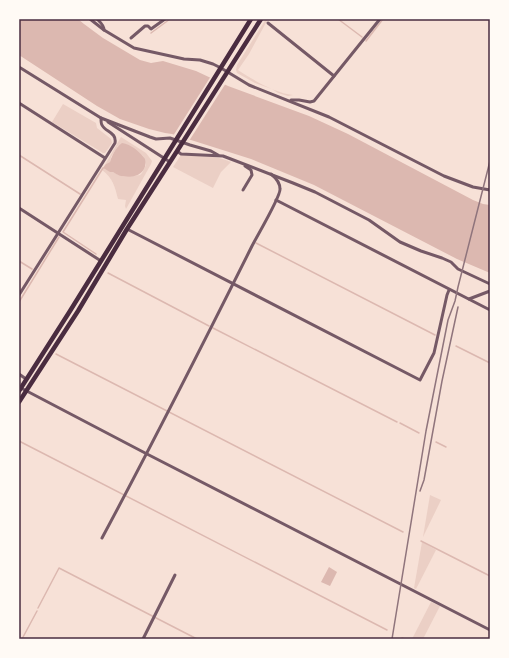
<svg xmlns="http://www.w3.org/2000/svg" width="509" height="658" font-family="'IBM Plex Sans',sans-serif">
<style>
.green{fill:#ebcfc5;fill-rule:evenodd}
.water{fill:#dcb8b0}
.pier{fill:#f7e1d7}
.lines{fill:none;stroke-linecap:round;stroke-linejoin:round}
.stream{stroke:#dcb8b0;stroke-width:1.5}
.minor{stroke:#755966;stroke-width:3}
.trunk{stroke:#4a2c40;stroke-width:4.5}
.rail{stroke:#8f747c;stroke-width:1.5}
.neatline{fill:none;stroke:#4a2c40;stroke-width:1.5}
</style>
<rect width="100%" height="100%" fill="#f7e1d7"/>
<g class="green">
<path d="M266 19H268L249 54 238 70C253 80 275 93 293 95L288 96 278 93 272 89 255 83 237 73 236 70 237 65Z"/>
<polygon points="63,104 96,123 97,128 111,139 112,143 105,153 103,153 52,122"/>
<path d="M121 137 146 153 152 161 151 164 126 209 125 206 126 200 118 199C115 187 113 178 102 170ZM128 145 143 156 146 165 142 173 140 175 133 176 124 177 113 172 104 169 106 164 110 162 111 157 118 146Z"/>
<path d="M181 155C198 156 215 155 231 162L221 172 213 188 173 167Z"/>
<polygon points="430,495 441,500 423,537"/>
<polygon points="422,542 436,550 416,589 414,588"/>
<polygon points="431,602 440,606 423,639 412,639"/>
</g>
<g class="water">
<polygon points="19,19 78,19 84,24 103,38 140,60 151,63 163,61 196,71 228,86 309,116 348,134 473,200 483,204 490,205 490,273 457,259 314,185 251,159 172,134 165,133 149,129 120,119 97,106 19,55"/>
<path d="M122 143C131 144 140 152 145 159 149 178 124 181 113 172H110L103 168 106 164 110 162C112 155 116 147 122 143Z"/>
<polygon points="329,567 337,572 330,586 321,582"/>
</g>
<polygon class="pier" points="211,76 226,83 189,141 173,136"/>
<g class="lines">
<g class="stream">
<polyline points="338,19 362,37"/>
<polyline points="151,33 170,19"/>
<polyline points="366,41 383,19"/>
<polyline points="19,155 80,194"/>
<polyline points="256,243 435,335"/>
<polyline points="96,254 63,232 103,168"/>
<polyline points="19,261 32,269"/>
<polyline points="108,273 209,326"/>
<polyline points="19,302 59,237"/>
<polyline points="213,328 397,422"/>
<polyline points="456,346 490,363"/>
<polyline points="56,354 403,532"/>
<polyline points="400,423 419,433"/>
<polyline points="19,441 387,630"/>
<polyline points="436,442 446,447"/>
<polyline points="421,541 490,576"/>
<polyline points="38,608 59,568 197,639"/>
<polyline points="402,638 405,639"/>
<polyline points="22,639 37,611"/>
</g>
<g class="minor">
<polyline points="90,19 104,30 134,48 184,59 200,60 213,64 221,68 249,85 329,117 444,176 473,187 490,190"/>
<path d="M97 19C100 22 104 25 104 30"/>
<polyline points="268,23 334,76"/>
<polyline points="131,38 145,26 148,26 151,29 165,19"/>
<polyline points="19,67 101,118"/>
<polyline points="291,100 299,100 310,102 314,101 380,19"/>
<polyline points="19,103 105,158"/>
<polyline points="108,122 170,162"/>
<polyline points="177,151 181,154 223,156 293,183 315,192 369,220 400,242 421,251 442,258 451,262 458,269 490,284"/>
<polyline points="243,190 252,175 251,170 245,166"/>
<polyline points="276,200 490,310"/>
<polyline points="19,208 101,261"/>
<polyline points="127,229 420,380 434,353 447,295 449,290"/>
<path d="M19 295 115 143C117 132 105 132 102 125 101 124 101 118 101 118L150 137 156 139 170 138 190 145 211 151 218 155"/>
<polyline points="469,299 490,291"/>
<polyline points="19,374 26,379"/>
<polyline points="21,388 147,454 490,630"/>
<path d="M102 538C154 441 203 344 252 246 257 236 281 196 280 189 280 182 276 178 271 174"/>
<polyline points="143,639 175,575"/>
</g>
<g class="trunk">
<polyline points="19,391 70,311 251,19"/>
<polyline points="19,402 78,311 127,229 179,148 261,19"/>
</g>
<g class="rail">
<polyline points="420,491 424,480 442,381 458,307"/>
<polyline points="392,639 426,431 448,320 455,301 458,287 490,161"/>
</g>
</g>
<rect width="509" height="658" fill="none" stroke="#fffaf5" stroke-width="40"/>
<rect x="20" y="20" width="469" height="618" class="neatline"/>
</svg>
